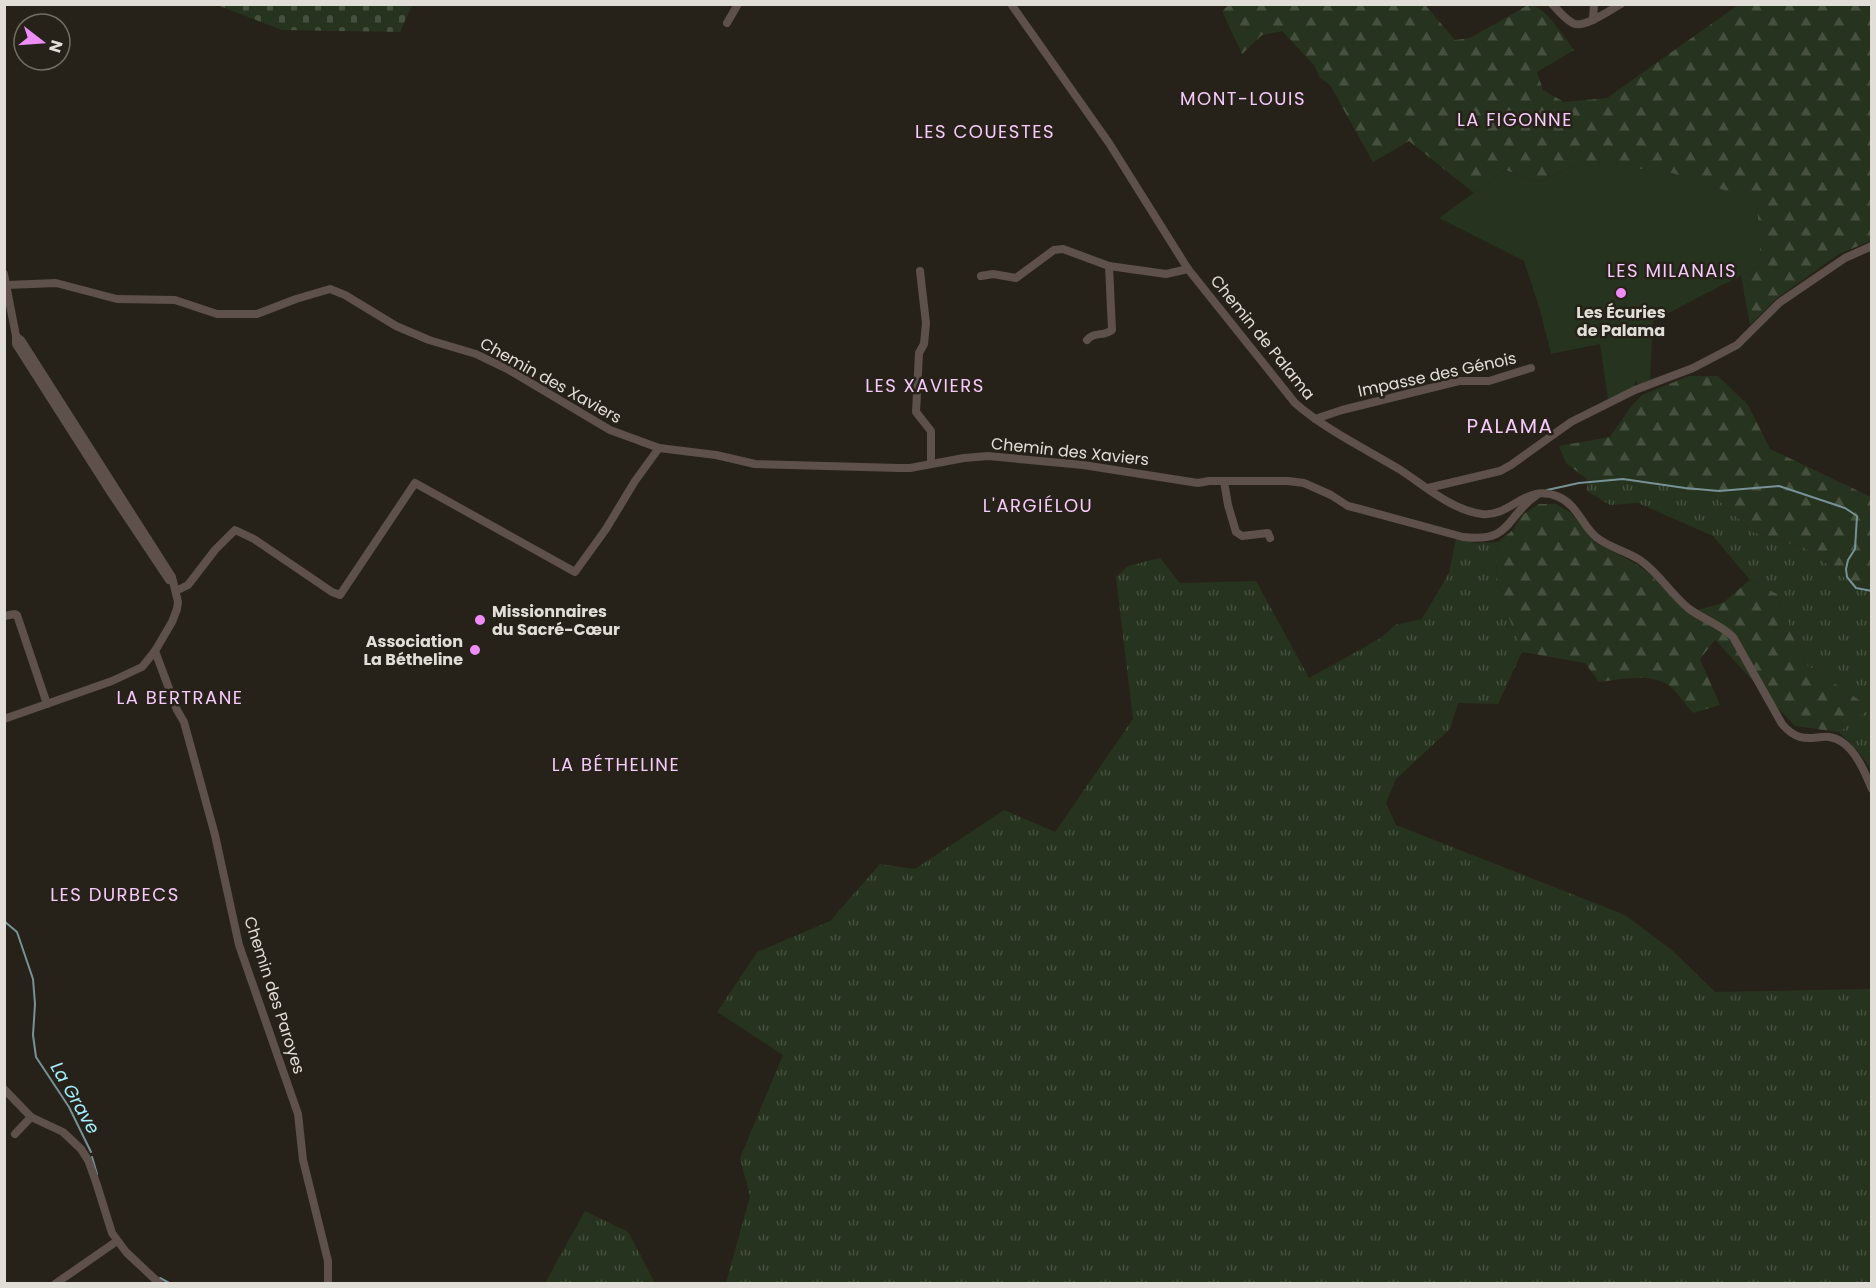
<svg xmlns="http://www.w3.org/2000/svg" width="1876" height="1288" font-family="Poppins,sans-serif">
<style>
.grass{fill:url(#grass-tufts)}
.forest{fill:url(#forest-firs)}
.cemetery{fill:url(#cemetery-stones)}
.garden{fill:#26331e}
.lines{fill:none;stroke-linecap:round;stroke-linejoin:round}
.stream{stroke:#779296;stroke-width:2}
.minor{stroke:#5e504b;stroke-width:8}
.poi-dot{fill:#ee8cf8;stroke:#272219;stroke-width:2}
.labels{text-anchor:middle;stroke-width:5;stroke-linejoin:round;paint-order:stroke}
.poi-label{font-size:16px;font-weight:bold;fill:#e1ded8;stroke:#272219}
.street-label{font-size:16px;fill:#e1ded8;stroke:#272219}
.neighbourhood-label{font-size:18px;letter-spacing:1.5px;fill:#f6cafa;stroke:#272219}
.water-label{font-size:18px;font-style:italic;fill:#a4eefd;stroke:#272219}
.quarter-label{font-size:20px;letter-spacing:1.5px;fill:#f6cafa;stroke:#272219}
</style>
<defs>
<pattern id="grass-tufts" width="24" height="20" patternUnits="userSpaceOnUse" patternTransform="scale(1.5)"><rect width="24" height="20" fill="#26331e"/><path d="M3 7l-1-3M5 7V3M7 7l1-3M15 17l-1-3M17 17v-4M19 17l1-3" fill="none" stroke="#45503e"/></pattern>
<pattern id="forest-firs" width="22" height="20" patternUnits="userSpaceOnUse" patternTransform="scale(1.5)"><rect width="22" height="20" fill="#26331e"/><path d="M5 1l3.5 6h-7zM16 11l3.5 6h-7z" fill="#45503e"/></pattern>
<pattern id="cemetery-stones" width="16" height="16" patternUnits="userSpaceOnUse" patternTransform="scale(1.5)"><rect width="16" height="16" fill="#26331e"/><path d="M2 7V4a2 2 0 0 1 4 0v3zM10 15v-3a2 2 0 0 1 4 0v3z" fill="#45503e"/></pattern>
</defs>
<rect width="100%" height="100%" fill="#272219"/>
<g class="grass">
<polygon points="1623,476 1682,490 1710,492 1753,532 1805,548 1851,582 1871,586 1871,769 1857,750 1839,732 1870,708 1804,663 1777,594 1750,580 1713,536 1638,503 1610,505 1587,491 1587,479"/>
<polygon points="1456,539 1474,543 1498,542 1496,575 1522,652 1498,704 1458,703 1450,729 1396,779 1386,803 1396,825 1625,915 1673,951 1715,992 1871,989 1871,1283 726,1283 750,1196 740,1158 783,1055 717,1012 757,952 830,921 880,864 915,869 1004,810 1055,832 1133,719 1116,577 1128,566 1160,558 1180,583 1256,581 1309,678 1381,638 1395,625 1422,619 1449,573"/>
<polygon points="585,1211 628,1232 655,1283 545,1283"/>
</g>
<g class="forest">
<path d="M1230 4 1427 5 1426 6 1455 40 1470 38 1528 5C1544 4 1564 37 1574 50L1537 72 1543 90 1564 102 1607 98 1738 5 1863 4 1871 7V241L1839 254 1776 299 1750 325 1741 275 1761 265 1580 164 1538 182 1505 170 1474 193 1409 141 1373 162 1330 85 1320 78 1314 65 1282 31 1262 35 1242 54 1222 11Z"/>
<polygon points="1689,376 1718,376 1748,405 1770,449 1871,497 1871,586 1851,582 1805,548 1753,532 1710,492 1682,490 1623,476 1587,479 1566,463 1559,446 1610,437 1630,408 1642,395"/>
<path d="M1539 504H1556L1571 513 1596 543 1633 562 1649 573 1687 613 1723 603 1750 580 1777 594 1804 663 1871 708 1839 732 1795 726 1715 640 1700 659 1720 705 1693 713C1686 705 1675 689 1667 684 1647 673 1621 679 1599 682L1585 663 1522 652 1508 615 1497 603 1496 575 1498 542 1513 530 1522 515Z"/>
</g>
<polygon class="cemetery" points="217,5 412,5 400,32 282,30"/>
<polygon class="garden" points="1580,164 1666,171 1757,201 1761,265 1653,321 1650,380 1638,385 1637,381 1635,382 1634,387 1608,400 1600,344 1551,354 1540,310 1524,261 1439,218 1505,170 1538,182"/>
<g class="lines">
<g class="stream">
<polyline points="1547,490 1579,483 1623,479 1685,488 1719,491 1779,486 1845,508 1857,516 1855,549 1848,560 1846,569 1847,577 1856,588 1872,591"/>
<polyline points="4,921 17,932 33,979 35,1004 33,1035 36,1057 69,1107 91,1152"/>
<polyline points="92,1157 97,1174"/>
<polyline points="160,1278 171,1284"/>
</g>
<g class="minor">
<path d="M1011 4 1109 143 1188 269 1295 403C1326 430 1364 448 1399 469 1424 485 1451 510 1482 514 1512 517 1525 482 1559 497 1577 505 1582 525 1596 537 1608 547 1626 551 1640 560 1659 573 1670 593 1688 608 1702 619 1720 624 1733 637L1782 724C1806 752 1821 727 1842 742 1857 752 1865 773 1872 789"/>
<path d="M1552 4C1559 11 1566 21 1575 24 1586 27 1610 10 1621 4"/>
<polyline points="1593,20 1594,4"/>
<polyline points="727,23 738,4"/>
<polyline points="920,271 926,323 924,344 919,353 916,412 931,431 931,463"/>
<polyline points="4,274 16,336 16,344 111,493 169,580"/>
<polyline points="981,276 993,274 1016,278 1054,250 1063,249 1109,266 1166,274 1188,269"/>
<path d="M7 285 56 283 117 299 175 300 217 314H257L296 299 330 289 345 295 396 326 429 340 476 354 509 370 610 430 659 448 716 455 755 464 899 468H910L964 458 988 456 1083 465 1198 483 1209 481H1288L1304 483 1331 495 1348 506 1360 509 1463 537C1513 543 1504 517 1538 494"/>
<path d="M1087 340C1094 331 1104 337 1112 330L1109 266"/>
<polyline points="1315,419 1342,410 1459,381 1489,381 1531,368"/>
<polyline points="1224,481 1228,505 1236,532 1242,536 1268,533 1270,538"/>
<polyline points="1428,488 1500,471 1511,465 1571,422 1635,390 1693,368 1737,345 1779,303 1845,258 1872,246"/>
<polyline points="176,591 188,585 215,550 235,530 254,539 332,592 340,595 415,483 575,572 606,529 635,481 659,448"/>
<polyline points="4,616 15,614 17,615 47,704"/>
<polyline points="155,651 177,710 184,722 215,835 239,945 298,1114 303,1160 328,1261 328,1284"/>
<polyline points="4,719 112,681 142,667 155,651 172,622 177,609 178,602 172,577 21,340 16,336"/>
<polyline points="4,1089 31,1117 63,1132 81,1149 88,1160 96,1182 112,1233 126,1252 160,1284"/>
<polyline points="15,1134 31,1117"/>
<polyline points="55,1284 117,1241"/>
</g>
</g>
<g class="poi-dot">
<circle cx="1621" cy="293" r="6"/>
<circle cx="480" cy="620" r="6"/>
<circle cx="475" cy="650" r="6"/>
</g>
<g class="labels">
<g class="poi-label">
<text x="1621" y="318">Les Écuries<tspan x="1621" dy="18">de Palama</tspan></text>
<text x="492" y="617" text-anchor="start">Missionnaires<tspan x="492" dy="18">du Sacré-Cœur</tspan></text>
<text x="463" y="647" text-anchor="end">Association<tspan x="463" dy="18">La Bétheline</tspan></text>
</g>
<g class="street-label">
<text transform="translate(1263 337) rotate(51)" y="6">Chemin de Palama</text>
<text transform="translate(1437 374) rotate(-12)" y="6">Impasse des Génois</text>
<text transform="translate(551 380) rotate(29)" y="6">Chemin des Xaviers</text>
<text transform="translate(1070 451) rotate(6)" y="6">Chemin des Xaviers</text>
<text transform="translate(275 995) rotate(72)" y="6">Chemin des Paroyes</text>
</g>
<g class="neighbourhood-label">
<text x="1243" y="105">MONT-LOUIS</text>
<text x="1515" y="126">LA FIGONNE</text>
<text x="985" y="138">LES COUESTES</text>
<text x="1672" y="277">LES MILANAIS</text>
<text x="925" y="392">LES XAVIERS</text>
<text x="1038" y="512">L'ARGIÉLOU</text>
<text x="180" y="704">LA BERTRANE</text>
<text x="616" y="771">LA BÉTHELINE</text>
<text x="115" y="901">LES DURBECS</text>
</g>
<g class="water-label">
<text transform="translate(75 1098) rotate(60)" y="6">La Grave</text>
</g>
<g class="quarter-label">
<text x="1510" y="433">PALAMA</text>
</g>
</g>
<rect width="1876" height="1288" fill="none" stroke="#e1ded8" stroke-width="12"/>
<g transform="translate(42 42) rotate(107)"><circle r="28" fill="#272219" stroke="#716d65" stroke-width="1.5"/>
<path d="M0-4.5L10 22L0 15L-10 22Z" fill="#ee8cf8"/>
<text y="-9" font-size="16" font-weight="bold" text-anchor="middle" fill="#e1ded8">N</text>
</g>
</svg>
